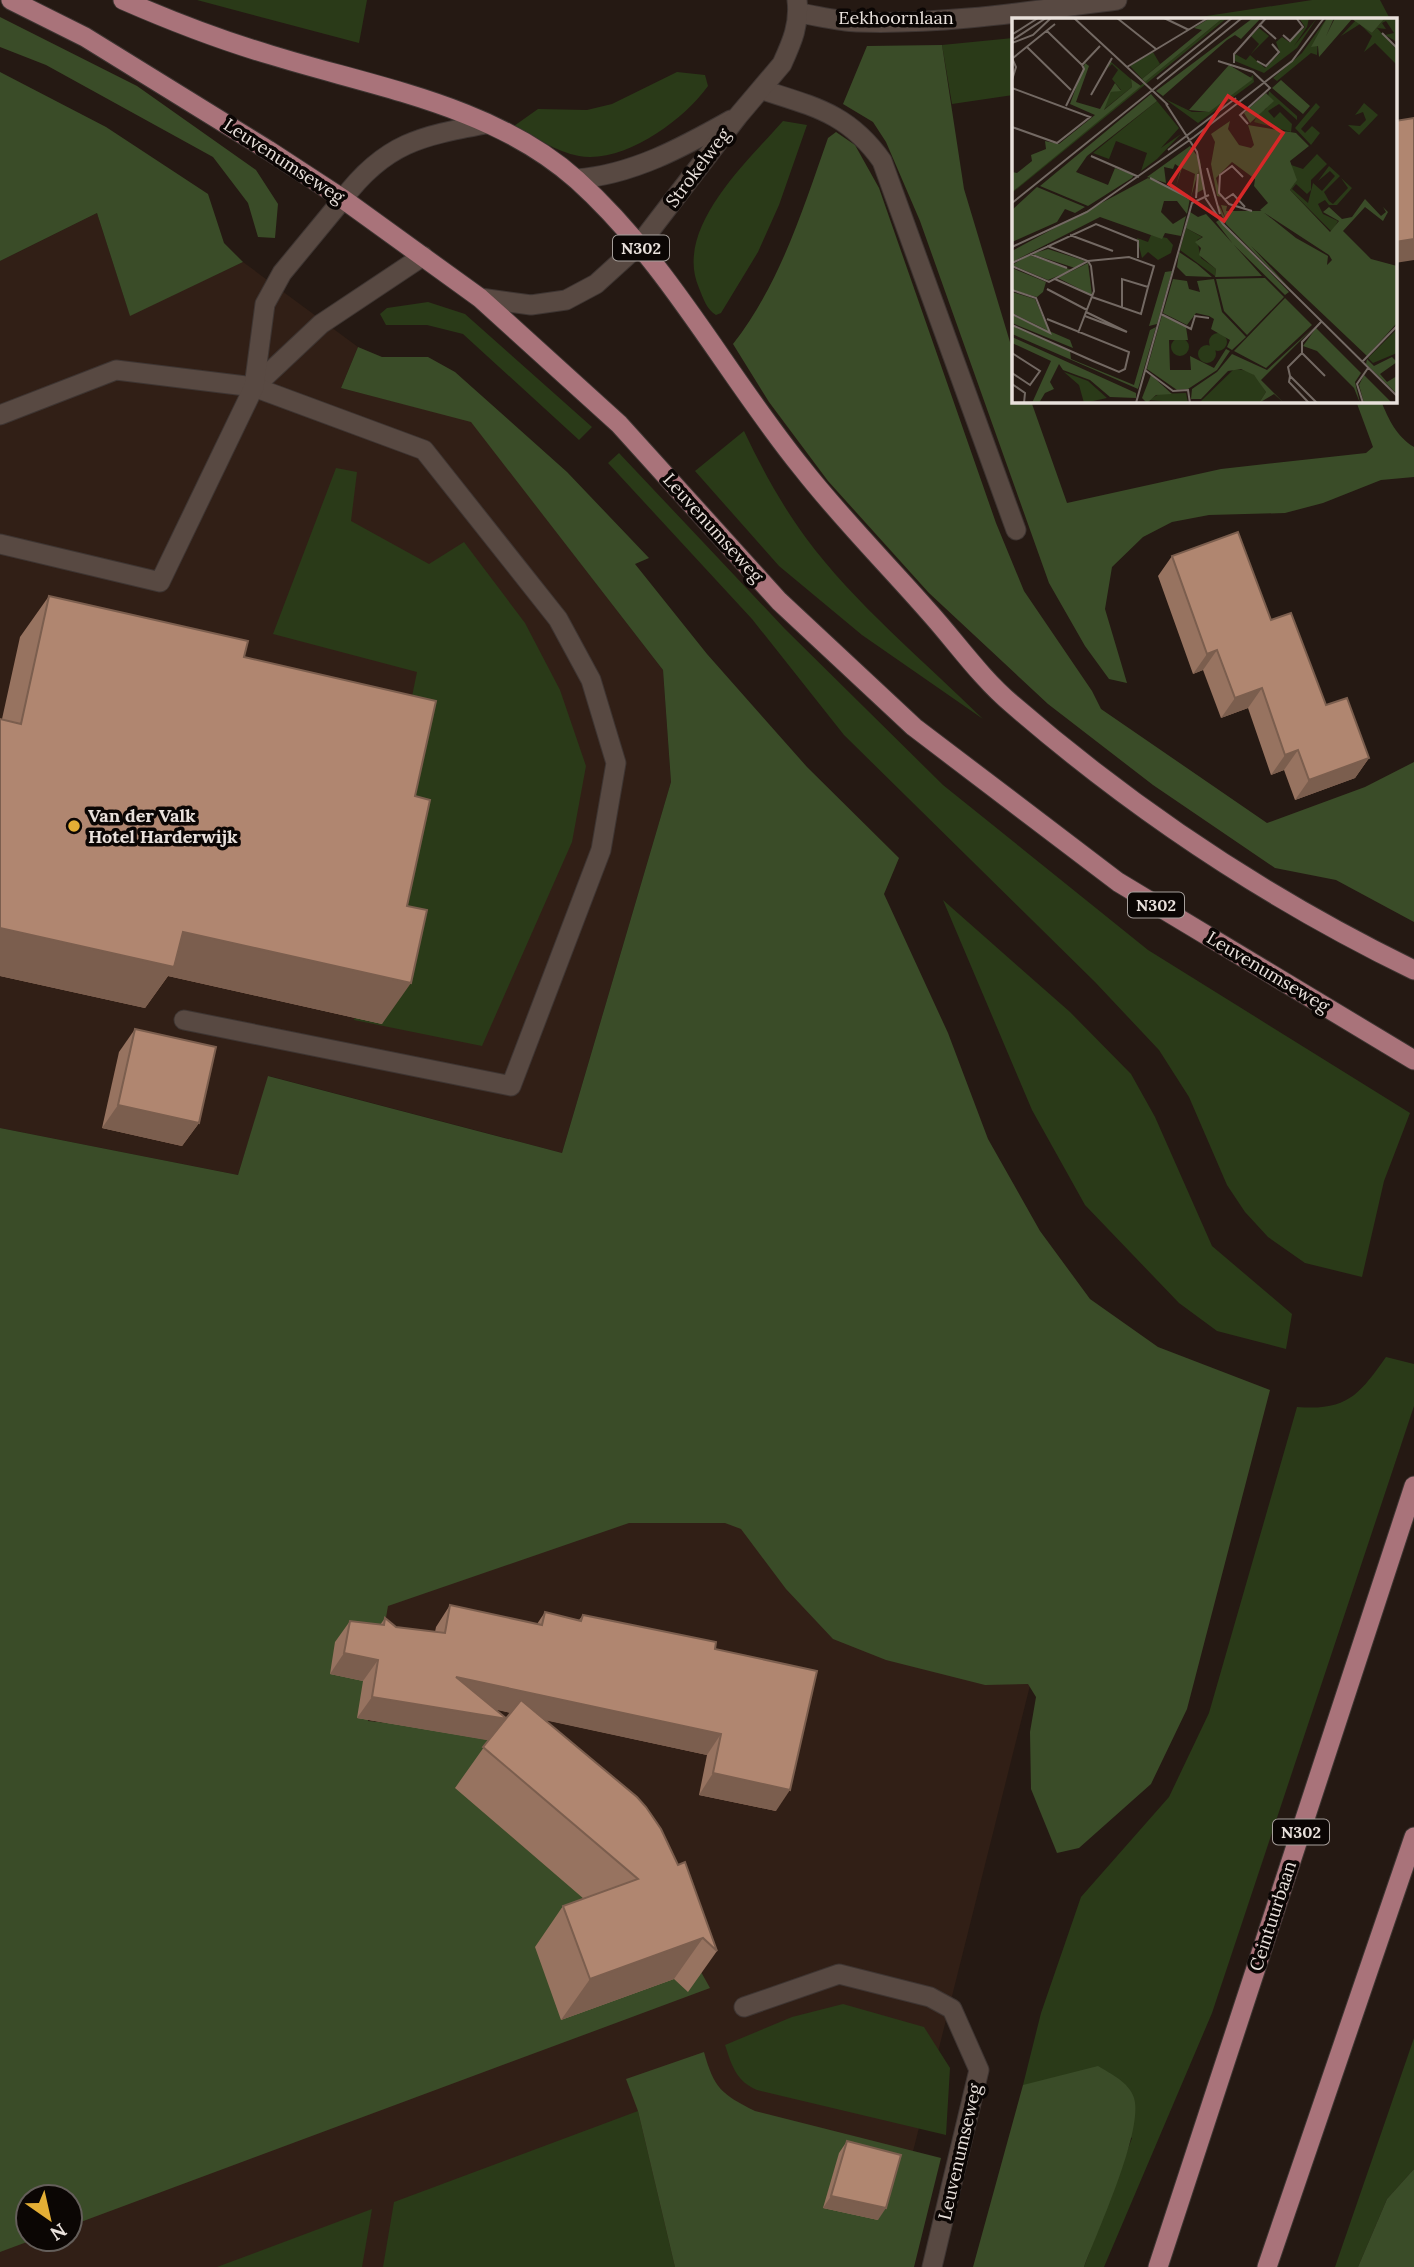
<svg xmlns="http://www.w3.org/2000/svg" width="1414" height="2267" font-family="Lora,serif">
<style>
.built{fill:#311f16;fill-rule:evenodd}
.green{fill:#2a3a18}
.forest{fill:#3a4c28}
.lines{fill:none;stroke-linecap:round;stroke-linejoin:round}
.service-casing{stroke:#3e3532;stroke-width:21}
.minor-casing{stroke:#3e3532;stroke-width:21}
.primary-casing{stroke:#3e3532;stroke-width:21}
.service{stroke:#584942;stroke-width:19}
.minor{stroke:#584942;stroke-width:19}
.primary{stroke:#a9737a;stroke-width:19}
.wall{fill:#977360;fill-rule:evenodd}
.shaded-wall{fill:#7b5e4e}
.building{fill:#b08670;stroke:#7b5e4e;stroke-width:2}
.poi-dot{fill:#e4ae35;stroke:#0b0604;stroke-width:2.5}
.labels{text-anchor:middle;stroke-width:7;stroke-linejoin:round;paint-order:stroke}
.shield{fill:#0b0604;stroke:#a69f9b;stroke-width:2}
.shield-label{font-size:16px;font-weight:bold;fill:#e9e1dc}
.street-label{font-size:18px;fill:#e9e1dc;stroke:#0b0604}
.poi-label{font-size:18px;font-weight:bold;fill:#e9e1dc;stroke:#0b0604;text-anchor:start}
.inset-road{fill:none;stroke:#736963;stroke-width:2}
.view{fill:#d62828;fill-opacity:0.15;stroke:#d62828;stroke-width:3.5}
.inset-edge{fill:none;stroke:#e9e1dc;stroke-width:3.5}
</style>
<rect width="100%" height="100%" fill="#251913"/>
<g class="built">
<polygon points="97,213 130,315 243,262 358,347 341,388 471,421 663,670 671,782 562,1153 269,1076 238,1175 0,1128 0,261"/>
<path d="M0 1335 1059 1570 884 2267H0ZM28 2197H70V2239H28Z"/>
</g>
<g class="green">
<polygon points="197,0 367,0 359,43"/>
<polygon points="1312,0 1380,0 1390,19 1187,19"/>
<polygon points="1013,38 1013,95 952,104 942,45"/>
<path d="M677 72 705 75 708 86C683 121 623 164 579 156 556 152 534 136 514 126L538 109 587 110 612 104Z"/>
<path d="M783 121 807 125 779 205 758 252 721 313 716 315C707 310 703 298 699 288 673 229 747 162 783 121Z"/>
<polygon points="428,302 465,314 592,427 579,440 463,334 427,325 386,325 380,314 387,308"/>
<path d="M744 431C762 469 781 504 806 538 853 602 926 663 983 719L862 635 779 566 695 471Z"/>
<polygon points="619,453 785,629 943,785 1148,950 1410,1113 1384,1181 1362,1277 1305,1263 1268,1237 1245,1212 1227,1185 1189,1097 1159,1050 1095,982 844,735 752,619 608,463"/>
<polygon points="336,468 357,472 351,521 429,564 464,542 525,623 560,690 586,766 572,842 482,1046 354,1020 399,842 403,740 417,672 273,634"/>
<polygon points="943,900 1070,1012 1131,1074 1155,1117 1212,1246 1292,1314 1286,1349 1217,1331 1179,1303 1085,1205 1032,1110"/>
<path d="M1386 1357 1414 1364V1406L1212 2013 1104 2267H1084L1132 2138 1023 2085 1041 2013 1081 1897 1169 1797 1209 1713 1297 1407C1347 1411 1359 1395 1386 1357Z"/>
<path d="M843 2004 924 2027 950 2068 946 2135 757 2090C736 2081 732 2066 725 2045L792 2017Z"/>
<polygon points="1414,2038 1414,2169 1387,2199 1358,2267 1335,2267"/>
<polygon points="638,2111 675,2267 383,2267 394,2202"/>
<polygon points="372,2209 362,2267 217,2267"/>
</g>
<g class="forest">
<polygon points="0,17 137,86 256,170 278,204 275,238 258,237 248,203 213,157 46,65 0,47"/>
<path d="M942 45 964 189 1013 352V401H1031L1067 503 1221 469 1366 453 1373 447 1356 401H1381C1389 420 1396 436 1414 447V477L1381 480 1323 503 1285 513 1209 515 1172 522 1143 537 1112 567 1105 609 1127 683 1109 679 1085 646 1049 583 920 221 886 142 873 122 843 104 867 46Z"/>
<polygon points="0,72 106,127 208,194 224,243 243,262 130,316 97,213 0,261"/>
<path d="M836 132 855 145 879 188 996 523 1024 591 1092 691 1101 709 1267 823 1365 787 1414 762V922L1336 880 1275 868 1153 785 1048 704 929 593 828 481 769 402 733 344C780 284 803 209 828 138Z"/>
<polygon points="358,347 382,357 428,357 455,372 567,472 649,558 635,564 707,654 807,767 899,858 884,894 948,1033 988,1139 1040,1231 1090,1299 1158,1347 1270,1390 1187,1709 1151,1784 1079,1848 1057,1853 1031,1789 1030,1732 1036,1697 1028,1684 985,1685 886,1660 833,1639 786,1589 741,1529 725,1523 629,1523 388,1606 368,1721 503,1734 626,1838 710,1988 70,2226 70,2197 28,2197 28,2239 35,2239 0,2252 0,1128 238,1175 268,1076 562,1153 671,782 663,670 471,422 341,388"/>
<path d="M704 2052C714 2088 721 2094 755 2111L941 2158 914 2267H675L638 2111 626 2079Z"/>
<path d="M1098 2066C1111 2074 1129 2082 1134 2098 1144 2130 1097 2232 1084 2267H973L1023 2085Z"/>
<polygon points="1414,2169 1414,2267 1358,2267 1387,2199"/>
</g>
<g class="lines">
<defs>
<g id="service">
<polyline points="254,387 321,324 423,256"/>
<polyline points="0,415 116,370 254,387 424,450 558,619 591,680 616,763 601,850 511,1086 184,1020"/>
<polyline points="0,544 160,582 254,387 265,304 282,273 343,199"/>
</g>
<g id="minor">
<path d="M799 13C818 16 838 21 857 22 944 25 1031 11 1117 0"/>
<path d="M763 90C815 107 849 114 882 161L1016 530"/>
<path d="M576 179C632 175 683 147 731 120"/>
<path d="M343 199C385 143 421 136 486 124"/>
<path d="M480 298 531 305 566 300 596 284 639 245 738 116 782 64C792 42 800 24 797 0"/>
<polyline points="744,2007 839,1974 930,1997 952,2009 979,2070 932,2267"/>
</g>
<g id="primary">
<polyline points="11,0 85,37 268,150 343,199 480,298 619,424 779,601 914,727 1118,882 1414,1060"/>
<path d="M123 0C171 21 220 40 271 55 374 87 493 105 577 180 669 263 725 373 802 468 841 518 887 564 929 612 956 642 981 678 1012 704 1133 809 1270 900 1414 970"/>
<polyline points="1158,2267 1414,1486"/>
<polyline points="1267,2267 1414,1837"/>
</g>
</defs>
<use href="#service" class="service-casing"/>
<use href="#minor" class="minor-casing"/>
<use href="#primary" class="primary-casing"/>
<use href="#service" class="service"/>
<use href="#minor" class="minor"/>
<use href="#primary" class="primary"/>
</g>
<g class="wall">
<polygon points="1172,556 1271,620 1326,705 1369,758 1355,778 1295,800 1284,770 1271,775 1248,708 1221,718 1203,670 1193,674 1158,576"/>
<polygon points="49,596 244,657 415,796 407,906 382,1024 168,976 145,1008 0,976 0,719 2,719 20,637"/>
<polygon points="135,1029 199,1123 182,1146 102,1128 119,1052"/>
<path d="M450 1605 537 1624 545 1612 579 1620 583 1615 715 1649 776 1811 699 1795 707 1755 546 1720 717 1951 688 1992 674 1979 561 2020 535 1947 563 1906 584 1899 455 1788 489 1740 357 1718 363 1681 330 1674 335 1642 350 1621 380 1625 385 1618 396 1627 435 1632 436 1627ZM495 1709 511 1713 506 1719Z"/>
<polygon points="847,2141 878,2220 823,2208 839,2153"/>
</g>
<g class="shaded-wall">
<polygon points="1414,239 1414,260 1395,263 1395,242"/>
<polygon points="1217,650 1203,670 1193,674 1207,654"/>
<polygon points="1262,688 1248,708 1221,718 1235,698"/>
<polygon points="1298,750 1284,770 1271,775 1285,755"/>
<polygon points="1369,758 1355,778 1295,800 1309,780"/>
<polygon points="0,928 183,932 411,983 382,1024 168,976 145,1008 0,976"/>
<polygon points="118,1105 199,1123 182,1146 102,1128"/>
<polygon points="344,1653 378,1660 363,1681 330,1674"/>
<polygon points="456,1677 721,1734 707,1755 441,1698"/>
<polygon points="372,1697 507,1719 492,1741 357,1718"/>
<polygon points="713,1773 790,1790 776,1811 699,1795"/>
<polygon points="703,1938 674,1979 561,2020 590,1979"/>
<polygon points="831,2196 886,2208 878,2220 823,2208"/>
</g>
<g class="building">
<polygon points="1414,118 1414,239 1395,242 1395,121"/>
<polygon points="1238,532 1271,620 1291,613 1326,705 1347,698 1369,758 1309,780 1298,750 1285,755 1262,688 1235,698 1217,650 1207,654 1172,556"/>
<polygon points="49,596 248,641 244,657 436,701 415,796 430,800 407,906 427,910 411,983 183,932 174,967 0,928 0,719 21,724"/>
<polygon points="135,1029 216,1047 199,1123 118,1105"/>
<polygon points="450,1605 542,1625 545,1612 581,1621 583,1615 716,1642 715,1649 817,1671 790,1790 713,1773 721,1734 456,1677 507,1719 372,1697 378,1660 344,1653 350,1621 384,1625 385,1618 396,1627 445,1633"/>
<polygon points="521,1700 637,1797 646,1807 661,1829 678,1865 685,1862 717,1951 703,1938 590,1979 563,1906 638,1879 483,1747"/>
<polygon points="847,2141 901,2155 886,2208 831,2196"/>
</g>
<circle class="poi-dot" cx="74" cy="826" r="7"/>
<g class="labels">
<g class="shield">
<rect x="613" y="235.5" width="56" height="25" rx="5"/>
<rect x="1128" y="892.5" width="56" height="25" rx="5"/>
<rect x="1273" y="1819.5" width="56" height="25" rx="5"/>
</g>
<g class="shield-label">
<text x="641" y="254">N302</text>
<text x="1156" y="911">N302</text>
<text x="1301" y="1838">N302</text>
</g>
<g class="street-label">
<text x="896" y="24">Eekhoornlaan</text>
<text transform="translate(284 161) rotate(33)" y="6">Leuvenumseweg</text>
<text transform="translate(698 168) rotate(-53)" y="6">Strokelweg</text>
<text transform="translate(713 528) rotate(48)" y="6">Leuvenumseweg</text>
<text transform="translate(1268 972) rotate(31)" y="6">Leuvenumseweg</text>
<text transform="translate(1273 1916) rotate(-72)" y="6">Ceintuurbaan</text>
<text transform="translate(960 2152) rotate(-77)" y="6">Leuvenumseweg</text>
</g>
<g class="poi-label">
<text x="88" y="822">Van der Valk<tspan x="88" dy="21">Hotel Harderwijk</tspan></text>
</g>
</g>
<g transform="translate(1012 18)">
<rect width="385" height="385" fill="#251913"/>
<path d="M211 0H215L0 175 8 166ZM287 0H297L295 9 282 28 305 0 285 30 252 55 223 43V36L234 42 247 26 239 18 247 10 257 18 238 37 253 50 268 35 264 24 270 19 277 24 293 9ZM315 0 306 19 305 37 299 35 265 63 261 60 290 35ZM373 0H385V24L373 17 382 15 374 3 370 5 374 11 365 10 385 32V47L363 25 352 34 360 18 348 6 329 18 344 2 360 15ZM141 34 148 46 130 61 118 48ZM98 43 119 61 120 69 90 93 99 74 109 72 100 61 106 52 100 46 96 50ZM241 57 242 64 186 105 153 81 180 94H196ZM257 73 285 98V102L267 86 256 93 262 100 268 94 280 106 279 114 242 104 247 93 254 91ZM145 83 167 110 149 130 169 116 145 141 129 153 135 135 104 123 97 141 81 135ZM304 85 308 89 289 111 293 115 300 108 308 115 299 127 283 110ZM352 85 366 97 347 117 336 107 348 108 354 102 351 94 343 97ZM305 136 315 146 299 162V172L295 176 284 166 280 171 296 185 301 165 310 173 323 158 318 153 306 163 317 148 328 158 312 174 317 183 321 186 336 170 329 160 340 170 325 187H317L313 182 306 186 311 196 326 203 320 214 278 172 283 165 279 147 291 151ZM174 210 190 219 185 222 189 240 204 251 203 258 168 232ZM139 217 155 220 161 227 159 235 146 242 136 234 130 240 125 220 136 224ZM385 311V335L361 345 356 340ZM197 324a9 9 0 1 1 18 0a9 9 0 1 1-18 0ZM159 329a9 9 0 1 1 18 0a9 9 0 1 1-18 0ZM186 336a9 9 0 1 1 18 0a9 9 0 1 1-18 0ZM222 351 238 353 246 361 254 374 247 385H187ZM52 354 76 363 95 380 72 385 67 367ZM174 375 176 385 137 382 147 376Z" fill="#2a3a18"/>
<path d="M198 0H211L133 64 130 61 190 12 182 10ZM241 0H249L229 21 223 17 215 22 151 78 144 73ZM315 0H322L314 18 323 0H373L360 15 340 1 307 39 306 28 299 29ZM73 45 77 48 64 84 88 91 103 65 109 73 99 74 92 92 120 69 119 61 129 68 0 174V154L5 155 20 143 19 137 34 131 33 123 47 126 83 97 58 86ZM217 47 241 61 197 94 177 92ZM269 62 298 88 291 96 260 70ZM254 75 262 83 238 105 232 95ZM139 76 145 83 75 138 64 154 96 167 103 150 122 157 120 160 76 188 28 168ZM218 103 216 111 227 127 239 130 242 127 236 107 284 115 297 128 278 143 285 162 278 172 318 214 327 203 311 194 317 189 330 201 340 199 353 181 369 198 374 194 371 189 376 194 371 203 353 189 331 213 359 241 385 248V305L355 338 239 228 281 274 214 206 206 190 207 187 214 202 209 187 215 188 214 193H250L284 220 316 238 315 247 320 242 317 237 248 192 256 185 242 168 243 161 220 144 204 160 209 179 205 178 199 146 203 124 199 116ZM178 128 188 142 192 171 183 176 187 151 179 179 183 156 170 150 164 168 169 150 163 146 161 151 152 149 154 165 135 159ZM136 160 178 180 175 196 165 183H152L149 194 161 206 174 198 169 218 153 215 150 221 88 199 0 244V233ZM25 169 73 189 63 195 53 191 45 204 0 224V192ZM178 194 186 199 194 196 250 258 203 259 204 251 187 237 189 230 183 224 191 219 174 210ZM207 202 277 274 273 277 221 226 204 204ZM36 231 73 243 63 250 20 236ZM167 234 185 246 200 259 174 258 165 249ZM17 237 60 252 36 262 0 247ZM76 245 80 277 46 260ZM0 250 34 264 31 274 25 279 0 272ZM160 253 145 306 137 308 153 254ZM253 260 272 279 235 317 212 293 204 261ZM161 261 175 263 177 271 188 274 185 263 202 261 210 294 234 319 220 332 215 329 218 322 199 311 202 301 197 298 184 295 175 307 151 295ZM0 274 23 281 37 313 0 295ZM273 280 300 307 254 350 222 333ZM0 297 58 322 61 330 0 305ZM150 297 174 309 176 322H157L158 352H179L178 338 202 350 214 331 218 333 205 352 176 371 165 372 135 351ZM0 307 58 333 59 341 122 367 138 312 144 309 126 371 0 316ZM302 309 249 362 272 385 262 376 247 385 254 374 242 357 229 351 216 353 189 381H179L180 371 205 354 220 336 255 352ZM304 310 349 355 343 364 348 385 342 370 305 333 291 328ZM0 319 124 375V380L98 379 78 362 51 352 47 346 38 364 42 371 33 375 27 385H20L39 343 0 325ZM380 339 385 344 368 356 375 364 385 358V376L354 346 355 341 362 348ZM139 357 160 376 144 377 135 385 130 380ZM352 357 380 385H352L347 367Z" fill="#3a4c28"/>
<path class="inset-road" d="M62 0 156 87M105 0 144 31M152 0 177 12M247 6 264 21M35 13 70 47M370 15 385 30M1 16 26 0M271 17 278 23 291 9 285 1M2 21 34 0M0 25 21 17 39 0M15 29 59 72M0 40 4 49 0 62M1 40 43 6M206 43 241 54 258 70 228 97 236 106M245 43 254 48 267 34 260 26M222 45V36L254 0M115 49 196 0M145 61 220 0M0 70 78 99 45 125 0 109M79 77 100 40M154 86 185 134 194 181 211 206 385 378M54 88 72 51 70 47 88 28M156 132 224 80M79 138 127 159M195 150 208 196M231 159 220 148 208 157 207 175 217 186 240 193M138 160 181 182M184 180 186 156M212 182 221 176 233 189M0 185 230 0M58 217 101 233M35 228 76 243 79 248 82 273 66 315M0 229 75 194 182 119 280 43 312 0M18 236 55 250M0 245 84 206 126 223V240M0 248 37 264 76 243 117 239 142 248 136 269 110 261V290M43 261 81 278M35 271 75 292M0 272 24 280 38 315 0 296M80 279 129 296 136 269M149 296 179 311 183 298 197 300M73 298 115 314 74 294M0 307 81 343 107 354 113 351 117 334 35 301M0 335 28 353 18 367 0 355M290 335 313 358M350 344 385 308M133 352 161 373 176 372 178 385M278 358 277 364 297 385M0 366 13 375 12 385M124 385 180 185 197 177M305 385 278 358 276 349 290 335V324L309 304M351 385 345 366 356 350"/>
<path class="view" d="M216 78 271 115 212 203 157 166Z"/>
<rect width="385" height="385" class="inset-edge"/>
</g>
<g transform="translate(49 2218) rotate(146)"><circle r="33" fill="#0b0604" stroke="#645e5a" stroke-width="2"/>
<path d="M0-5L12 26L0 18L-12 26Z" fill="#e4ae35"/>
<text y="-10" font-size="19" font-weight="bold" text-anchor="middle" fill="#e9e1dc">N</text>
</g>
</svg>
